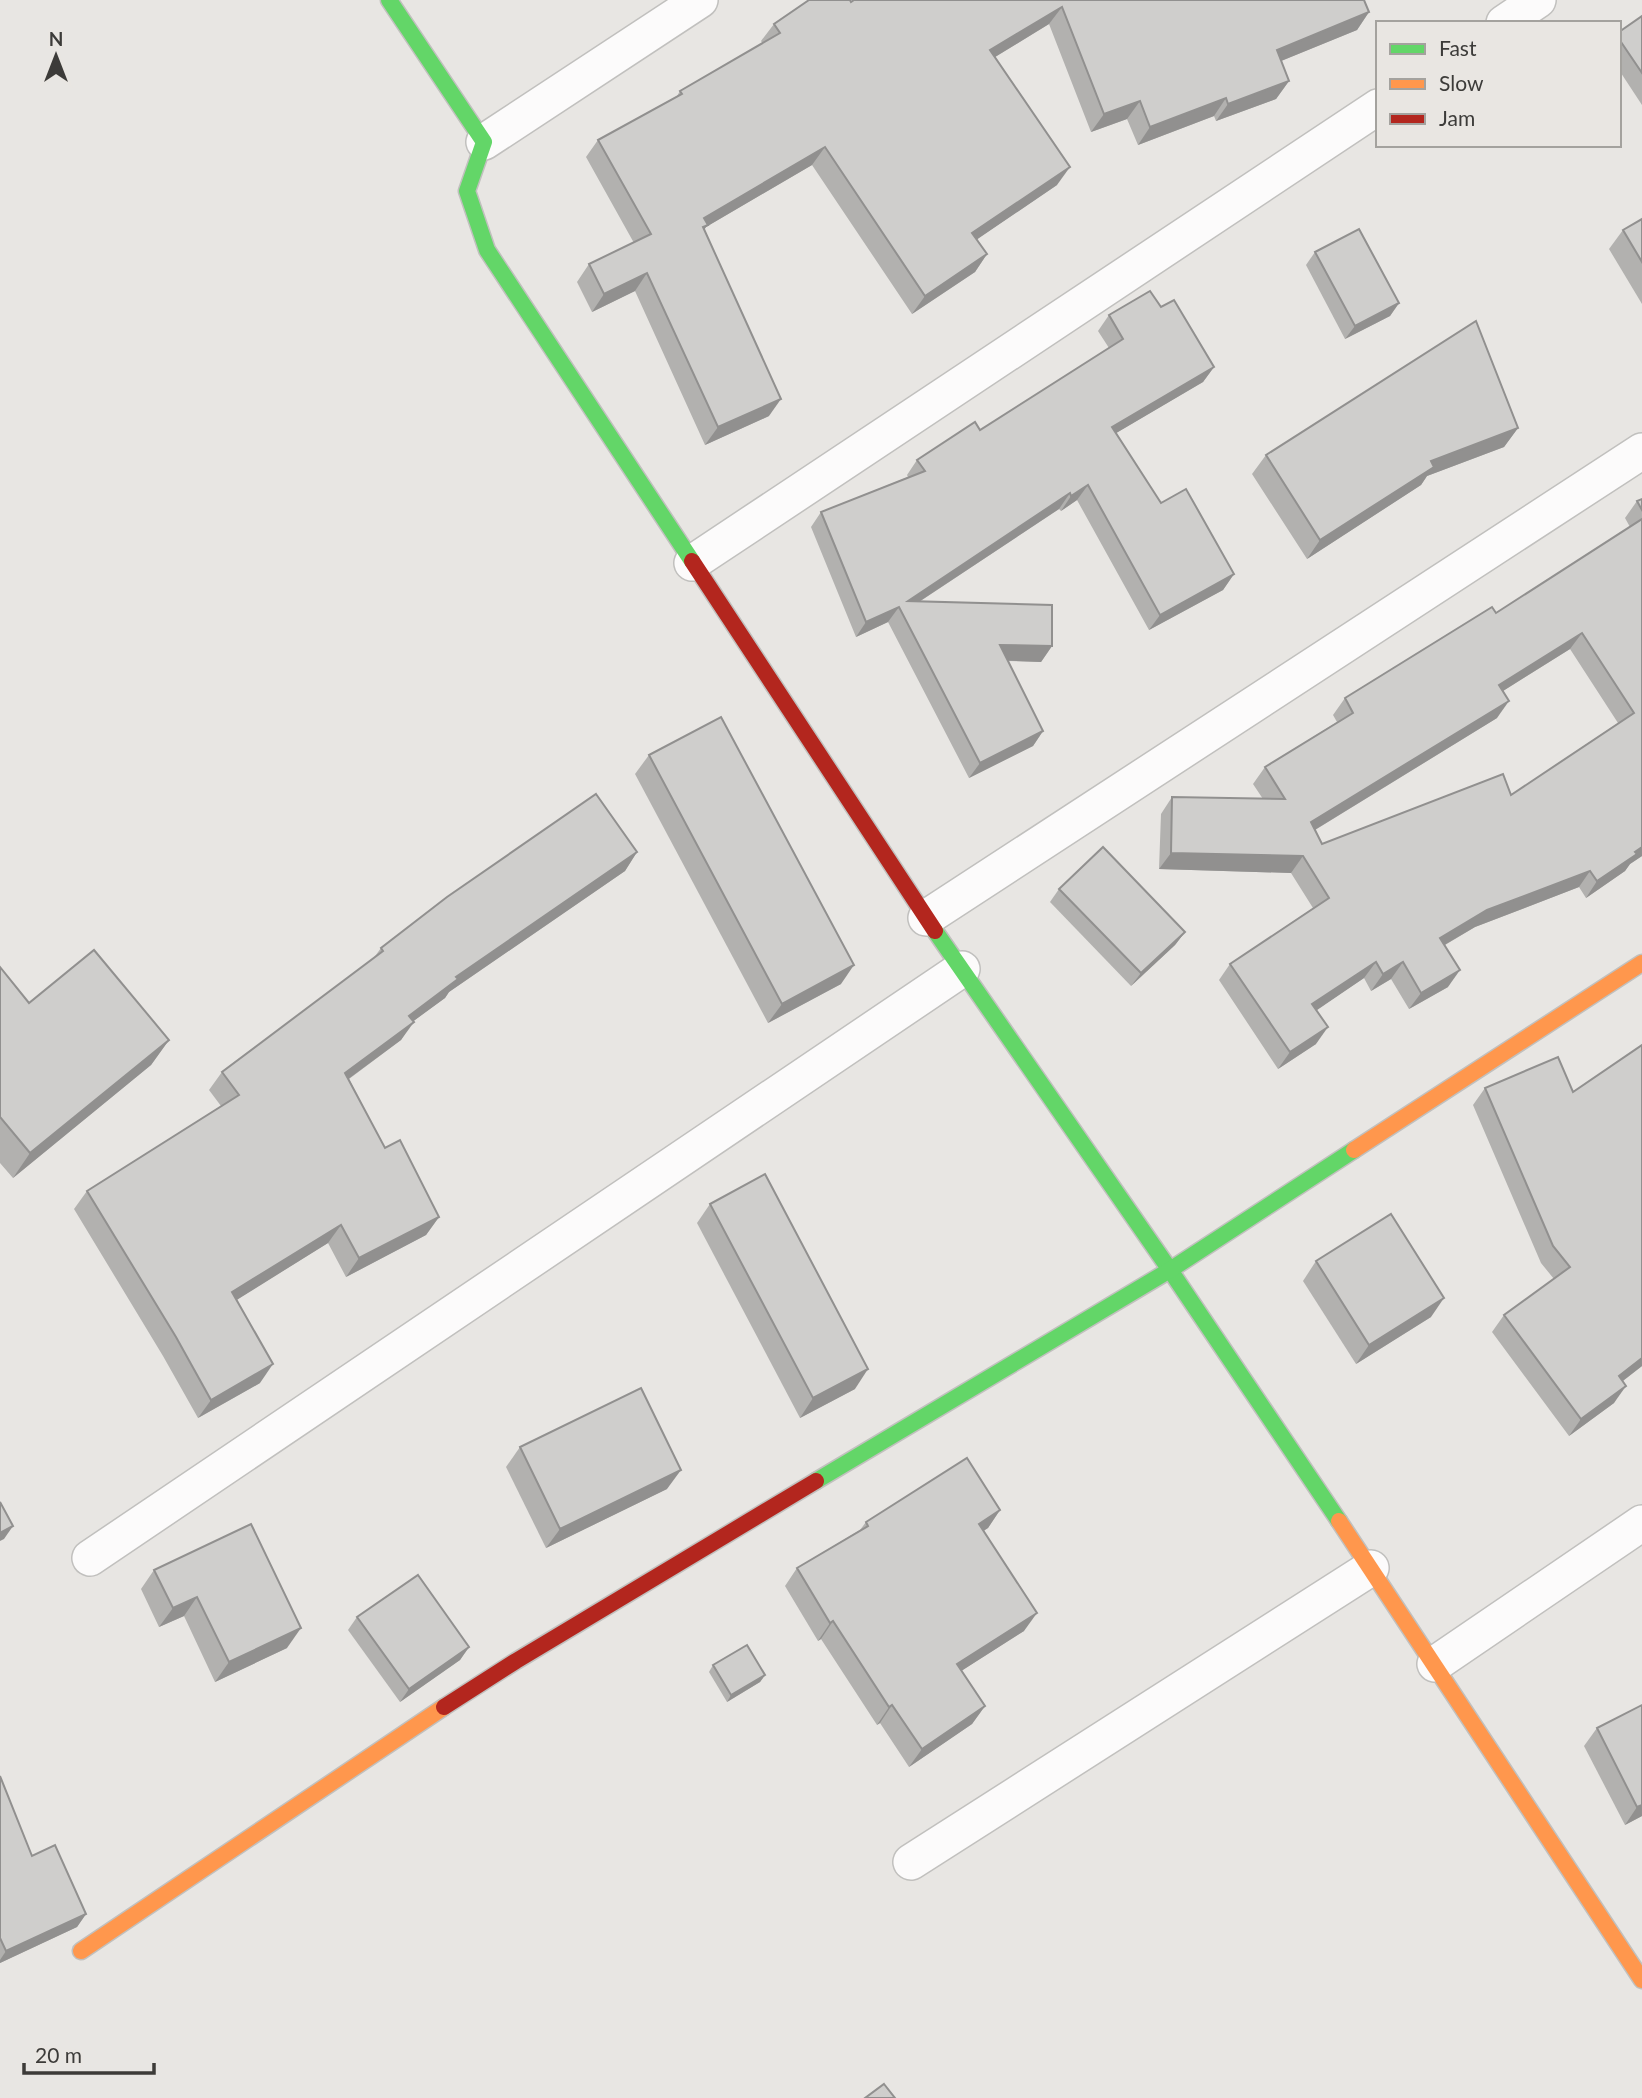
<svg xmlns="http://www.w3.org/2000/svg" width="1642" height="2098" font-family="Lato,sans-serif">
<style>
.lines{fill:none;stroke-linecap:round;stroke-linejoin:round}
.street-casing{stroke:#c1c0be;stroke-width:38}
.fast-casing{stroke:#c1c0be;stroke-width:19}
.slow-casing{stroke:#c1c0be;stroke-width:19}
.jam-casing{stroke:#c1c0be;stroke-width:19}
.street{stroke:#fcfbfb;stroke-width:35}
.fast{stroke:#63d668;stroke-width:16}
.slow{stroke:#ff974d;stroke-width:16}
.jam{stroke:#b3261e;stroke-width:16}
.wall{fill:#b2b1af;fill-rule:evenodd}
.shaded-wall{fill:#91908f}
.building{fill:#cfcecc;stroke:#91908f;stroke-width:2;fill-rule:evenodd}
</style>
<rect width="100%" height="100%" fill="#e8e6e3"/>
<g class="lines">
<defs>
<g id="street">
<polyline points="1504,23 1538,0"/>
<polyline points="484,142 700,0"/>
<polyline points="692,563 1378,107"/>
<polyline points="926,918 1642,451"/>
<polyline points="90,1558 962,969"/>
<polyline points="1435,1664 1642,1523"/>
<polyline points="911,1862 1371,1568"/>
</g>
<g id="fast">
<polyline points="389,0 484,142 467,191 487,250 692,561"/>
<polyline points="935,931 1170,1270 1339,1521"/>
<polyline points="816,1481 1170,1270 1354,1150"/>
</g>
<g id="slow">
<polyline points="1354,1150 1642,963"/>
<polyline points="1339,1521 1642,1980"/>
<polyline points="81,1951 444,1707"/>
</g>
<g id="jam">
<polyline points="692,561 935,931"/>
<polyline points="444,1707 516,1661 816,1481"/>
</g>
</defs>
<use href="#street" class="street-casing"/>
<use href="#fast" class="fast-casing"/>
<use href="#slow" class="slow-casing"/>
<use href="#jam" class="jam-casing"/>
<use href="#street" class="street"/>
<use href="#fast" class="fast"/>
<use href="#slow" class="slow"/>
<use href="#jam" class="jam"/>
</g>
<g class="wall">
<polygon points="1097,1 1369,12 1357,30 1281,61 1289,81 1276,99 1216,121 1214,116 1138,145 1127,119 1091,132 1049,24 995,57 1057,185 977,239 987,254 975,272 912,314 812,165 706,227 704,230 769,416 705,445 635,291 592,312 577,282 589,264 634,243 586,157 598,140 677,96 680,91 763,44 761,41 774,24 851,2"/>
<polygon points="1642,16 1642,105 1619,70 1619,32"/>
<polygon points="1642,219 1642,304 1609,249 1623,230"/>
<polygon points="1315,252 1399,303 1390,316 1345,339 1306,265"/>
<polygon points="1161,307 1214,367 1203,382 1116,433 1161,503 1234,574 1223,590 1149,630 1077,500 1061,511 1059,509 919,602 1052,646 1041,662 1008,661 1043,731 1033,746 969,778 888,622 856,637 811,527 821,512 908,477 907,475 917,460 980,430 1109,348 1098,331 1109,315"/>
<polygon points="1518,428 1504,447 1427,476 1421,485 1307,559 1252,474 1266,455"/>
<path d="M1642 499V856L1630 864 1625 871 1586 898 1579 887 1475 927 1445 945 1448 987 1409 1009 1391 979 1371 991 1364 978 1316 1010V1044L1278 1069 1219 980 1230 964 1313 908 1291 873 1159 869 1161 814 1172 797 1263 799 1253 784 1265 767 1337 722 1333 715 1345 698 1496 613 1630 527 1625 518 1637 501ZM1570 649 1618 723 1511 795 1322 844 1315 830 1497 718 1503 691Z"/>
<polygon points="649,755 841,984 768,1023 635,774"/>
<polygon points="637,852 625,871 449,992 445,998 413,1021 401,1040 349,1079 385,1148 439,1217 426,1235 346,1277 328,1243 236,1300 260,1383 198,1418 163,1356 74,1209 87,1191 221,1106 209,1090 222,1072 373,959 381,948"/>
<polygon points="1059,889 1185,932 1175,945 1131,986 1050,902"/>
<polygon points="0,967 29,1003 169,1040 151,1065 13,1178 0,1163"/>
<polygon points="1642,1045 1642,1366 1623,1381 1614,1403 1569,1436 1492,1332 1504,1315 1554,1279 1541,1263 1473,1105 1485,1088 1573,1092"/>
<polygon points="710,1204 855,1389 800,1418 697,1223"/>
<polygon points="1316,1261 1431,1317 1356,1364 1303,1281"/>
<polygon points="520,1447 667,1489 546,1548 506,1467"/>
<polygon points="1000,1510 988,1528 984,1530 1024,1631 961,1671 985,1706 972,1724 909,1767 880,1723 877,1725 821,1639 818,1641 785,1586 797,1568 860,1530 866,1522"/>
<polygon points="154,1570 287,1648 215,1682 184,1616 159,1627 141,1589"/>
<polygon points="357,1617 469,1647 460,1660 400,1702 348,1630"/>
<polygon points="713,1665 765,1675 760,1682 727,1702 709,1672"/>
<polygon points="1642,1705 1642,1816 1625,1825 1584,1746 1597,1728"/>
<polygon points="0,1776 32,1856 86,1914 77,1927 0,1963"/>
</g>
<g class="shaded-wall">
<polygon points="1062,7 1049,24 977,68 990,50"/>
<polygon points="1369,12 1357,30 1264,68 1277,50"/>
<polygon points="1289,81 1276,99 1216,121 1228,104"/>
<polygon points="1226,98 1214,116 1138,145 1150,127"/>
<polygon points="1140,101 1127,119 1091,132 1104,114"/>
<polygon points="825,147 812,165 706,227 695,243 704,218"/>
<polygon points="1070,167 1057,185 960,251 972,233"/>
<polygon points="987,254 975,272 912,314 925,296"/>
<polygon points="647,273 635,291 592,312 604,294"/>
<polygon points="1399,303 1390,316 1345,339 1355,326"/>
<polygon points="1214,367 1203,382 1101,442 1112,427"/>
<polygon points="781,399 769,416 705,445 718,427"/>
<polygon points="1518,428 1504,447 1427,476 1421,485 1307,559 1320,540 1431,461"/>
<polygon points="1088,485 1077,500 1061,511 1071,496"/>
<polygon points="1070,493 1059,509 902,613 908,601"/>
<polygon points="1234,574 1223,590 1149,630 1160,615"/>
<polygon points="899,607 888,622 856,637 866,622"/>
<polygon points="1582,633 1570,649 1487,701 1499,685"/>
<polygon points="1000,645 1052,646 1041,662 989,660"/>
<polygon points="1509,701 1497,718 1300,839 1311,822"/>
<polygon points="1043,731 1033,746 969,778 980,763"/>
<polygon points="1642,847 1642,856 1630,864 1625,871 1586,898 1597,881"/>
<polygon points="637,852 625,871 449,992 445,998 396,1034 409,1016 456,977"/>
<polygon points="1171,853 1303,856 1291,873 1159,869"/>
<polygon points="1590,871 1579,887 1475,927 1429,954 1440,938 1487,910"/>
<polygon points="1185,932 1175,945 1131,986 1141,973"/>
<polygon points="1376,962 1364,978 1301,1021 1312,1004"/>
<polygon points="1403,962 1391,979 1371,991 1383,974"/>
<polygon points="854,965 841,984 768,1023 782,1004"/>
<polygon points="1460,970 1448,987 1409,1009 1421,993"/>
<polygon points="414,1022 401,1040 332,1091 345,1073"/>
<polygon points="1328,1027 1316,1044 1278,1069 1290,1052"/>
<polygon points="169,1040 151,1065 13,1178 30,1153"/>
<polygon points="439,1217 426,1235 346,1277 359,1258"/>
<polygon points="341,1225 328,1243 219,1311 232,1292"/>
<polygon points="1444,1298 1431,1317 1356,1364 1369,1345"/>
<polygon points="1642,1358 1642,1366 1607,1393 1619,1376"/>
<polygon points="273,1364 260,1383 198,1418 211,1400"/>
<polygon points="868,1369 855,1389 800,1418 813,1398"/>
<polygon points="1626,1386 1614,1403 1569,1436 1581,1419"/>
<polygon points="681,1470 667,1489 546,1548 560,1529"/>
<polygon points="1000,1510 988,1528 967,1542 979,1524"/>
<polygon points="13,1526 4,1539 0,1541 0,1533"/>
<polygon points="197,1597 184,1616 159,1627 173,1608"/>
<polygon points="1037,1613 1024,1631 944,1682 957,1664"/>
<polygon points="833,1621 821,1639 818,1641 830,1623"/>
<polygon points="301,1628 287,1648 215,1682 229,1662"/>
<polygon points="469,1647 460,1660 400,1702 409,1689"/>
<polygon points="765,1675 760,1682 727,1702 731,1695"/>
<polygon points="892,1705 880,1723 877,1725 889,1707"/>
<polygon points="985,1706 972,1724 909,1767 922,1749"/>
<polygon points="1642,1805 1642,1816 1625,1825 1637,1807"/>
<polygon points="86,1914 77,1927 0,1963 0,1960 6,1951"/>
</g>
<g class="building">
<polygon points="809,0 850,0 851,2 854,0 1364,0 1369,12 1277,50 1289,81 1228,104 1226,98 1150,127 1140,101 1104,114 1062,7 990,50 1070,167 972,233 987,254 925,296 825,147 704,218 708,225 703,227 781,399 718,427 647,273 604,294 589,264 651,234 598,140 682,94 680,91 780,33 774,24"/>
<polygon points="1642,16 1642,73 1619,39 1619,32"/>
<polygon points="1642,219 1642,262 1623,230"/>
<polygon points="1359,229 1399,303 1355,326 1315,252"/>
<polygon points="1150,291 1161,307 1174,300 1214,367 1112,427 1161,503 1186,489 1234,574 1160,615 1088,485 1071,496 1070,493 908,601 1052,605 1052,646 1000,645 1043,731 980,763 899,607 866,622 821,512 925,471 917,460 975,422 980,430 1123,339 1109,315"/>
<polygon points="1476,321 1518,428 1431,461 1434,467 1320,540 1266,455"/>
<polygon points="1642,499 1642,510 1637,501"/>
<path d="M1642 519V847L1635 852 1637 854 1597 881 1590 871 1487 910 1440 938 1460 970 1421 993 1403 962 1383 974 1376 962 1312 1004 1328 1027 1290 1052 1230 964 1329 898 1303 856 1171 853 1172 797 1285 799 1265 767 1353 713 1345 698 1492 607 1496 613ZM1582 633 1634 713 1511 795 1503 774 1322 844 1311 822 1509 701 1499 685Z"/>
<polygon points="721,717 854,965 782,1004 649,755"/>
<polygon points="596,794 637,852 456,977 458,979 409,1016 414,1022 345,1073 385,1148 400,1140 439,1217 359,1258 341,1225 232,1292 273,1364 211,1400 176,1337 87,1191 239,1095 222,1072 383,951 381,948 447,897"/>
<polygon points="1103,847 1185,932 1141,973 1059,889"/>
<polygon points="94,950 169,1040 30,1153 0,1117 0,967 29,1003"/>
<polygon points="1642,1045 1642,1358 1619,1376 1626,1386 1581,1419 1504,1315 1570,1267 1553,1246 1485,1088 1558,1057 1573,1092"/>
<polygon points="765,1174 868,1369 813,1398 710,1204"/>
<polygon points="1391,1214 1444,1298 1369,1345 1316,1261"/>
<polygon points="641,1388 681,1470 560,1529 520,1447"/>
<polygon points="967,1458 1000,1510 979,1524 1037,1613 957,1664 985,1706 922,1749 892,1705 889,1707 833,1621 830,1623 797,1568 868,1526 866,1522"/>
<polygon points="0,1502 13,1526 0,1533"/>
<polygon points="251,1524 301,1628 229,1662 197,1597 173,1608 154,1570"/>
<polygon points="418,1575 469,1647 409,1689 357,1617"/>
<polygon points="747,1645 765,1675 731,1695 713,1665"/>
<polygon points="1642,1705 1642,1805 1637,1807 1597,1728"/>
<polygon points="0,1776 32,1856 55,1845 86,1914 6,1951 0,1938"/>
<polygon points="884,2084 895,2098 865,2098"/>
</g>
<rect x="1376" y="21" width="245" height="126" fill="#e9e6e2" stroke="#a4a29e" stroke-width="2"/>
<rect x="1390" y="44" width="35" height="10" fill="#63d668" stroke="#a4a29e" stroke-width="2"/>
<text x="1439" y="56" font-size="21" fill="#3c3b39">Fast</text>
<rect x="1390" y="79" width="35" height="10" fill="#ff974d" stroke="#a4a29e" stroke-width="2"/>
<text x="1439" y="91" font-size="21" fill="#3c3b39">Slow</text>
<rect x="1390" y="114" width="35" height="10" fill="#b3261e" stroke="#a4a29e" stroke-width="2"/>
<text x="1439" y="126" font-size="21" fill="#3c3b39">Jam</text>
<g transform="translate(56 56)" stroke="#e9e6e2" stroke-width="5" paint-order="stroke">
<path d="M0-5L12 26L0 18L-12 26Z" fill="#3c3b39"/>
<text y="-10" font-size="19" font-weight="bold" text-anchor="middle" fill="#3c3b39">N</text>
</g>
<path d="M24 2063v10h130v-10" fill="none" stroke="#3c3b39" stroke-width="3.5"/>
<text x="35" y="2063" font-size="21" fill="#3c3b39" stroke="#e9e6e2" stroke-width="5" paint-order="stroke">20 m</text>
</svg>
